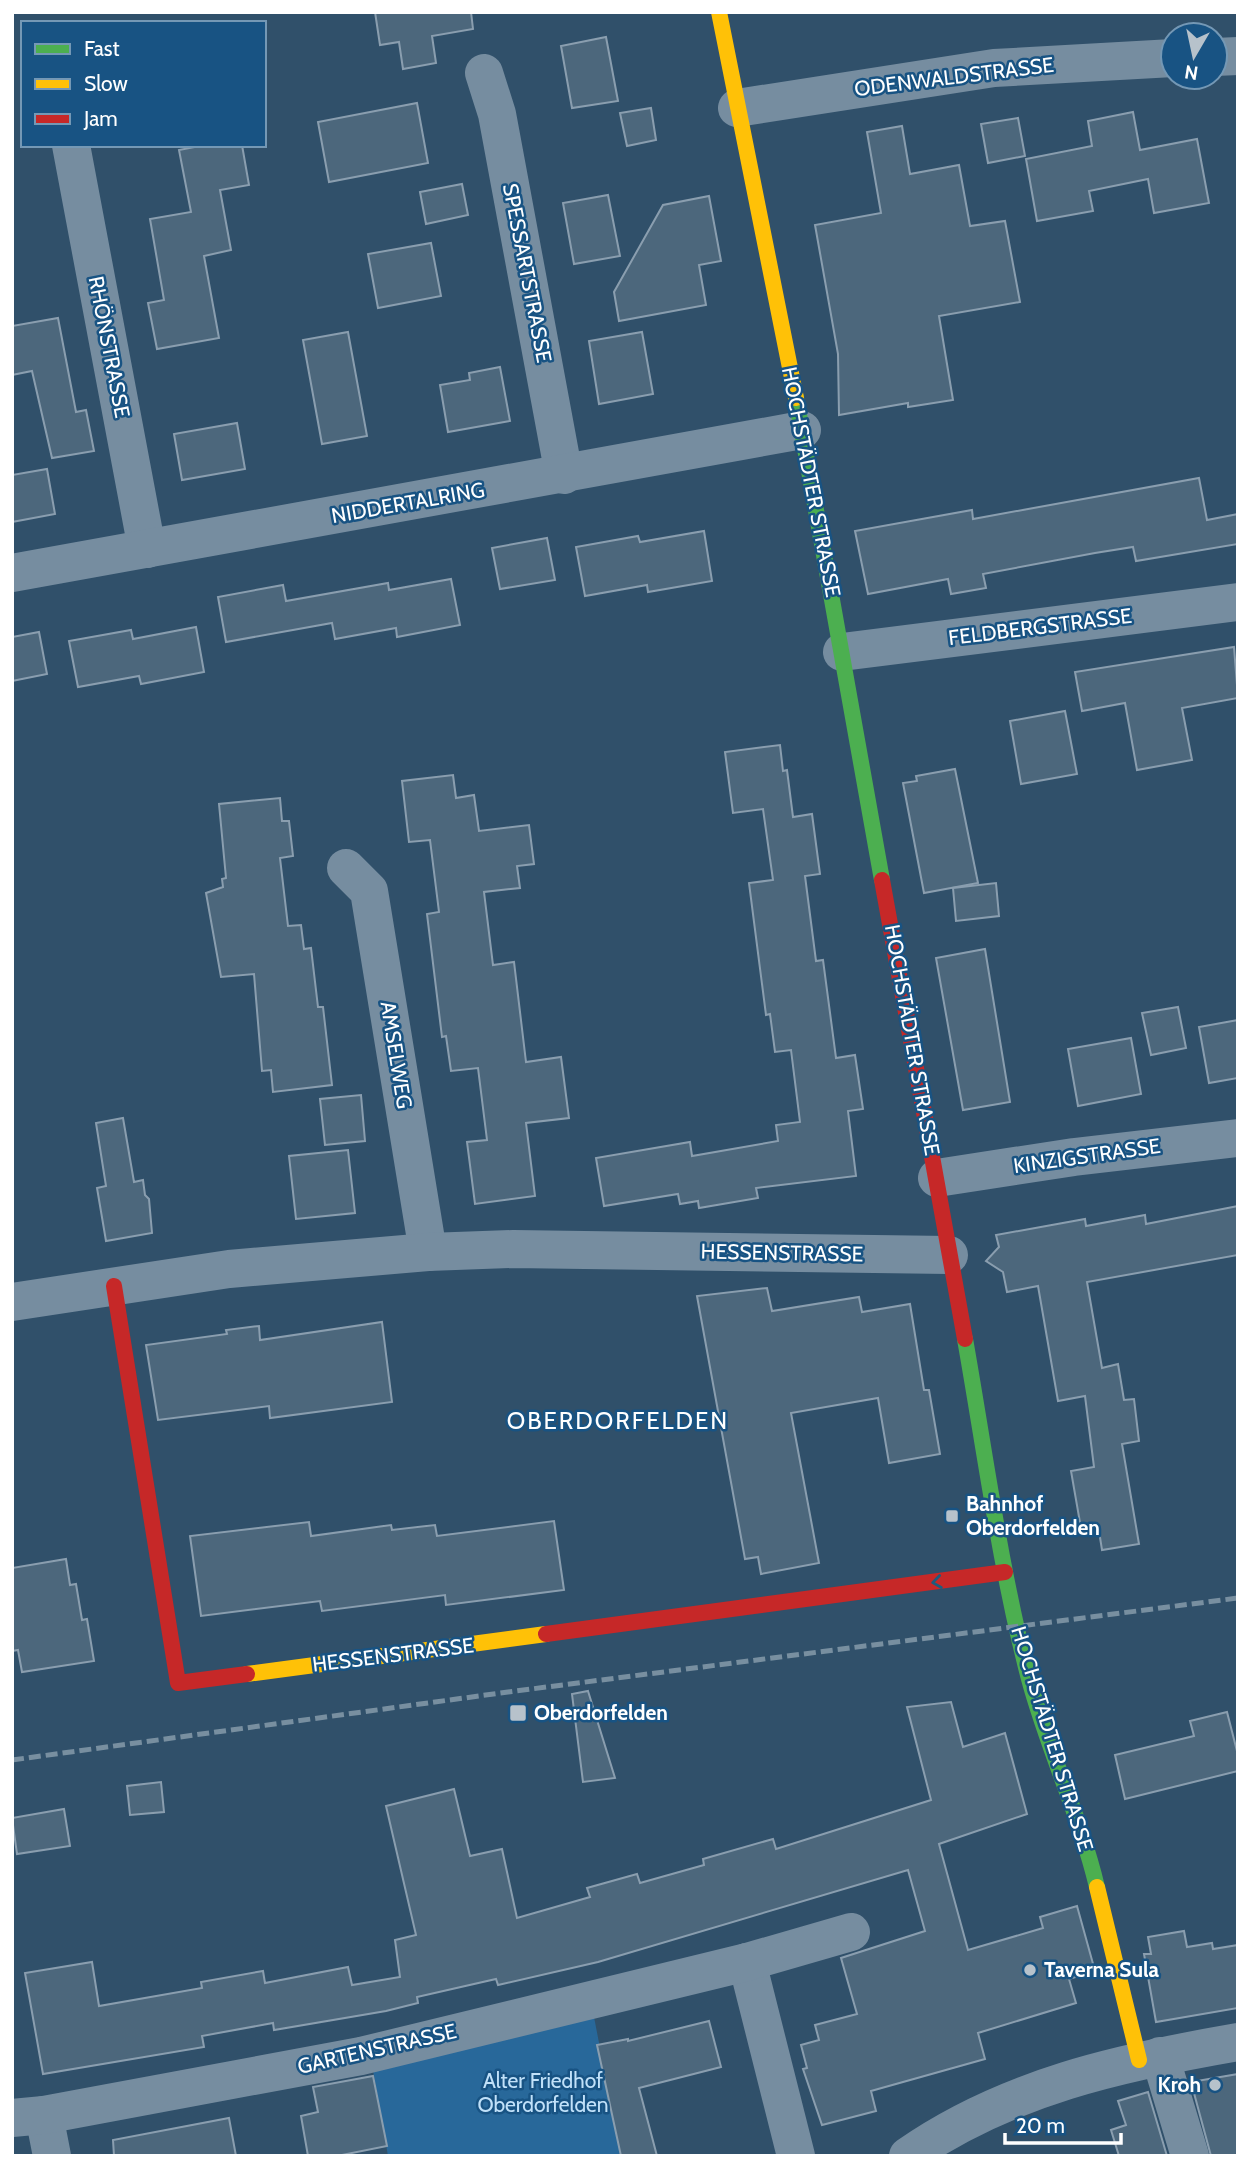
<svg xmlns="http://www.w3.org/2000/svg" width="1250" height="2168" font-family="Cabin,sans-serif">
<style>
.green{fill:#28689a}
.building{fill:#4c677c;stroke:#8a9eaf;stroke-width:2}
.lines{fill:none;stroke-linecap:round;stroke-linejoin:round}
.street{stroke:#768da0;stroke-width:38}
.fast{stroke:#4caf50;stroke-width:16}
.slow{stroke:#ffc107;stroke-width:16}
.jam{stroke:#c62828;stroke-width:16}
.rail{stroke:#788fa0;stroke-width:5;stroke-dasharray:12 5;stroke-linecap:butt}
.oneway{stroke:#1d5c7e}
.poi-dot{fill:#b7c2cb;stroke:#185383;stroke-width:2.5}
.labels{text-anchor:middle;stroke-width:5;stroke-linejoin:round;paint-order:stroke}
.street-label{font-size:21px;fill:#fff;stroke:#185383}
.poi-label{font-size:21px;font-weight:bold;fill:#fff;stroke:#185383;text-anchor:start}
.park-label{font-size:21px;fill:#c1e1f9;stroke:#185383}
.quarter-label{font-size:24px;letter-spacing:2px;fill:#fff;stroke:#185383}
</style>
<rect width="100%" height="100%" fill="#30506a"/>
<polygon class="green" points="594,2017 621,2156 388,2156 373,2070"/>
<g class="building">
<polygon points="375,12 471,12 473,29 432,36 436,63 403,69 399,42 380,45"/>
<polygon points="606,37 618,101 572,108 561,46"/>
<polygon points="417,103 428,163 329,182 318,122"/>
<polygon points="651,108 656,140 627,146 620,113"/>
<polygon points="1133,112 1140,150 1197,139 1209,203 1154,213 1148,179 1089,191 1093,211 1037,221 1026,159 1092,146 1088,121"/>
<polygon points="1018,118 1025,156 988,163 981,124"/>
<polygon points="902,126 910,174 959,165 970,226 1005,221 1020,302 939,316 953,400 908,407 908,403 839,415 838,354 815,225 881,213 867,132"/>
<polygon points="205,145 242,145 249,185 220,190 231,250 204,256 219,338 157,349 148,303 164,300 150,219 191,212 179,150"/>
<polygon points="462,184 468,215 426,224 420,192"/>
<polygon points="608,195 620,256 574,264 563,203"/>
<polygon points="709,196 721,261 699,265 706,305 619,321 614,292 663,205"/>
<polygon points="431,243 441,296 378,308 368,254"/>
<polygon points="58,318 76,412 86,410 94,451 52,458 32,371 12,375 12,326"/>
<polygon points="348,332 367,436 322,444 303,340"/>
<polygon points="642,332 653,394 599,404 589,341"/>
<polygon points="500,367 510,421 448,432 440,385 470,380 469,373"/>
<polygon points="237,423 245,469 182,480 174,434"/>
<polygon points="47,469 55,514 12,522 12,475"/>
<polygon points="1199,478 1207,520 1238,514 1238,544 1136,561 1133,547 1095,553 983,574 986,588 951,594 948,579 868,594 855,531 972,510 973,519"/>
<polygon points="704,531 712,581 648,592 647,585 585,596 576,547 638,536 640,542"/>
<polygon points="547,538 555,580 500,589 492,548"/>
<polygon points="451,579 460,625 397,637 396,628 335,639 332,623 226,642 218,597 283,585 286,601 388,583 389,590"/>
<polygon points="196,627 204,672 141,684 139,676 78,687 69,641 131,630 133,639"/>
<polygon points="39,632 47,674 12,681 12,637"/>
<polygon points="1234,647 1238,698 1182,708 1192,760 1137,770 1125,703 1082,711 1075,672"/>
<polygon points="1065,711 1077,774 1021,784 1010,721"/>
<polygon points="780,745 783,771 787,770 793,817 812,814 820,874 805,876 816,961 823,960 836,1058 855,1055 863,1109 848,1111 856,1176 756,1188 758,1198 699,1208 698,1201 680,1204 678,1194 604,1206 596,1158 690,1142 692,1156 778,1141 776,1125 800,1122 791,1050 775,1052 770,1014 766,1015 749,883 773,880 763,809 733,813 725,752"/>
<polygon points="955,769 978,883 924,893 903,783 917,781 916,776"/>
<polygon points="453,775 456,798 474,795 479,831 529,825 534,864 517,866 520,888 484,892 493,965 514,962 526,1062 561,1057 569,1118 526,1123 535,1196 475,1204 467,1142 487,1140 478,1068 451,1071 446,1036 442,1037 427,914 439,912 430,840 409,842 402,781"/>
<polygon points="280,798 282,821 289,821 293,856 280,858 288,926 301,925 304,949 311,948 318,1007 323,1007 332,1085 273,1092 271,1070 262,1071 254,974 221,977 206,893 223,887 222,879 226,878 219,804"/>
<polygon points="996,883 999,916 956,921 953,888"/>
<polygon points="985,949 1010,1102 963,1110 936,958"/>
<polygon points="1178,1007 1186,1048 1151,1055 1142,1013"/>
<polygon points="1238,1020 1238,1078 1209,1083 1199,1027"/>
<polygon points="1131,1038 1141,1094 1078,1106 1068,1049"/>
<polygon points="361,1095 365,1141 325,1145 320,1099"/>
<polygon points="123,1118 134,1182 143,1180 145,1195 149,1199 152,1233 106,1241 97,1188 106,1186 96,1123"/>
<polygon points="348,1150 355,1213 296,1219 289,1156"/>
<polygon points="1238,1206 1238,1255 1087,1282 1102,1368 1118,1364 1124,1400 1134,1399 1139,1441 1122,1444 1139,1544 1102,1550 1099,1531 1082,1534 1071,1471 1094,1467 1085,1396 1058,1401 1038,1286 1007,1292 1003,1272 986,1261 999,1247 996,1235 1085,1219 1086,1226 1145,1215 1146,1224"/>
<polygon points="767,1288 772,1311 859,1297 862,1312 910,1304 924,1390 929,1390 940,1454 889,1463 878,1398 791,1413 819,1563 761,1574 758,1557 745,1559 697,1296"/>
<polygon points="382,1322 392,1402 270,1418 269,1406 158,1420 146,1345 227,1334 226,1330 259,1326 260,1340"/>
<polygon points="554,1521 564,1590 446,1605 445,1595 322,1611 320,1601 201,1616 190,1536 309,1522 311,1536 391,1525 392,1530 435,1525 437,1536"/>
<polygon points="66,1559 70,1585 76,1584 82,1620 87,1619 94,1661 22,1672 18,1650 12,1651 12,1568"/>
<polygon points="588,1691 615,1778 583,1782 572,1694"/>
<polygon points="951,1702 963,1747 1005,1733 1027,1814 939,1844 968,1950 1043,1928 1040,1917 1077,1906 1095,1971 1069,1979 1076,2003 978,2033 985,2059 871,2091 876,2111 822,2125 803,2069 807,2068 801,2045 819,2040 815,2025 857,2014 841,1958 925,1931 908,1870 598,1962 498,1985 496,1979 417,1997 418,2003 386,2011 274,2030 273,2023 202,2036 204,2047 43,2074 25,1973 92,1962 99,2006 202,1988 201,1982 263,1971 265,1983 348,1967 352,1985 400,1977 395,1940 416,1935 386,1806 454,1789 470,1856 502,1849 517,1918 590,1897 587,1888 637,1874 640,1883 704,1865 703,1859 773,1839 776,1849 931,1800 907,1707"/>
<polygon points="1227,1712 1238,1755 1238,1771 1125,1799 1115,1755 1194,1736 1190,1721"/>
<polygon points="161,1782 164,1812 130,1815 127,1786"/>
<polygon points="64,1809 70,1846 17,1854 12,1818"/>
<polygon points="1184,1931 1187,1947 1212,1943 1213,1949 1238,1945 1238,2008 1156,2022 1144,1954 1151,1954 1148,1937"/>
<polygon points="709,2021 721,2067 639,2088 657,2156 621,2156 597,2045 628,2039 628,2041"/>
<polygon points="1238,2074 1238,2156 1211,2156 1191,2082"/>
<polygon points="373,2076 387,2146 337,2156 308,2156 301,2116 318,2112 313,2087"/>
<polygon points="1148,2092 1167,2156 1119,2156 1111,2130 1126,2125 1118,2101"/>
<polygon points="229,2118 236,2156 114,2156 113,2140"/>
</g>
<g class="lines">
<g class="street">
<polyline points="1215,57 1238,56"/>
<polyline points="484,73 497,114 564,475"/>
<polyline points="737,108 994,68 1173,58"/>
<polyline points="71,145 147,549"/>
<polyline points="12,573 802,430"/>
<polyline points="842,652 1238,602"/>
<polyline points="346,868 369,891 428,1252"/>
<polyline points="937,1178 1074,1157 1238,1138"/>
<polyline points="12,1302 229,1269 428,1252 513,1249 949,1255"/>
<polyline points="747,1962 796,2156"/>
<polyline points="1160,2056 1190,2156"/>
<polyline points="44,2115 52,2156"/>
<polyline points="12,2118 44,2115 361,2056 747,1962 851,1932"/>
<path d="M908 2156C1007 2087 1122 2062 1238 2042"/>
</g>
<g class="fast">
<polyline points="796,398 882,880"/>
<path d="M965 1339C985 1452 1000 1568 1029 1679 1048 1750 1080 1816 1097 1887"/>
</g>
<g class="slow">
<polyline points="719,12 796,398"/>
<polyline points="247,1674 546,1634"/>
<polyline points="1097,1887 1139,2060"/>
</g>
<g class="jam">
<polyline points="882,880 965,1339"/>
<polyline points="114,1286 178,1683 247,1674"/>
<polyline points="546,1634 1005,1572"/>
</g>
<polyline class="rail" points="12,1760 508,1692 1238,1598"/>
</g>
<defs><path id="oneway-chevron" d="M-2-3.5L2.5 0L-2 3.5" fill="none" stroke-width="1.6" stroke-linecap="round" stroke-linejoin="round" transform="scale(1.75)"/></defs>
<use class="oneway" href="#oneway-chevron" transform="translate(937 1582) rotate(172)"/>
<g class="poi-dot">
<rect x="945" y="1509" width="14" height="14" rx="3.5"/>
<rect x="509" y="1704" width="18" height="18" rx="3.5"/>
<circle cx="1030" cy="1970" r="7"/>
<circle cx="1215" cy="2085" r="7"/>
</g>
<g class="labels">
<g class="street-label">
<text transform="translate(954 77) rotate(-7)" y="7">ODENWALDSTRASSE</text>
<text transform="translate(527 273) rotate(79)" y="7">SPESSARTSTRASSE</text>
<text transform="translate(109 347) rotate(79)" y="7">RHÖNSTRASSE</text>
<text transform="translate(811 482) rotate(79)" y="7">HOCHSTÄDTER STRASSE</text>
<text transform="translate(408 503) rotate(-10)" y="7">NIDDERTALRING</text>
<text transform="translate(1040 627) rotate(-7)" y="7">FELDBERGSTRASSE</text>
<text transform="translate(912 1040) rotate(80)" y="7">HOCHSTÄDTER STRASSE</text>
<text transform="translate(396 1055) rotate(81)" y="7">AMSELWEG</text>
<text transform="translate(1087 1156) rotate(-8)" y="7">KINZIGSTRASSE</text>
<text transform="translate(782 1253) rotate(1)" y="7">HESSENSTRASSE</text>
<text transform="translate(393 1655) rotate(-7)" y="7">HESSENSTRASSE</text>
<text transform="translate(1052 1739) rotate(73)" y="7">HOCHSTÄDTER STRASSE</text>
<text transform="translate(377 2049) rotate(-13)" y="7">GARTENSTRASSE</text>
</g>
<g class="poi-label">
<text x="966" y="1511">Bahnhof<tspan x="966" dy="24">Oberdorfelden</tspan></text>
<text x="534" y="1720">Oberdorfelden</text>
<text x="1044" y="1977">Taverna Sula</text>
<text x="1201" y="2092" text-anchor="end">Kroh</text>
</g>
<g class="park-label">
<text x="543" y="2088">Alter Friedhof<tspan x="543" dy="24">Oberdorfelden</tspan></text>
</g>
<g class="quarter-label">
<text x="618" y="1429">OBERDORFELDEN</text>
</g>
</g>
<rect width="1250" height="2168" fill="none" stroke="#ffffff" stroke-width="28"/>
<rect x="21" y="21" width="245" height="126" fill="#185383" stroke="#7498b5" stroke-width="2"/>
<rect x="35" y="44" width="35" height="10" fill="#4caf50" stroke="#7498b5" stroke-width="2"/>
<text x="84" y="56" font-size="21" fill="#ffffff">Fast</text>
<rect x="35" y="79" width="35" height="10" fill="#ffc107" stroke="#7498b5" stroke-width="2"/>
<text x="84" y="91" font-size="21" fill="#ffffff">Slow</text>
<rect x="35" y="114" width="35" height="10" fill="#c62828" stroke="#7498b5" stroke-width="2"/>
<text x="84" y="126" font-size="21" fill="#ffffff">Jam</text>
<g transform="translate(1194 56) rotate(189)"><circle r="33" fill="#185383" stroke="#7498b5" stroke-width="2"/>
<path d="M0-5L12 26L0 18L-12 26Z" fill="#b7c2cb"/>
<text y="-10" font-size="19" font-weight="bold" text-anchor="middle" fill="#ffffff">N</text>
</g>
<path d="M1005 2133v10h116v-10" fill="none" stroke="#ffffff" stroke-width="3.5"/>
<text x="1016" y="2133" font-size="21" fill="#ffffff" stroke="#185383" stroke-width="5" paint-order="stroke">20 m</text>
</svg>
